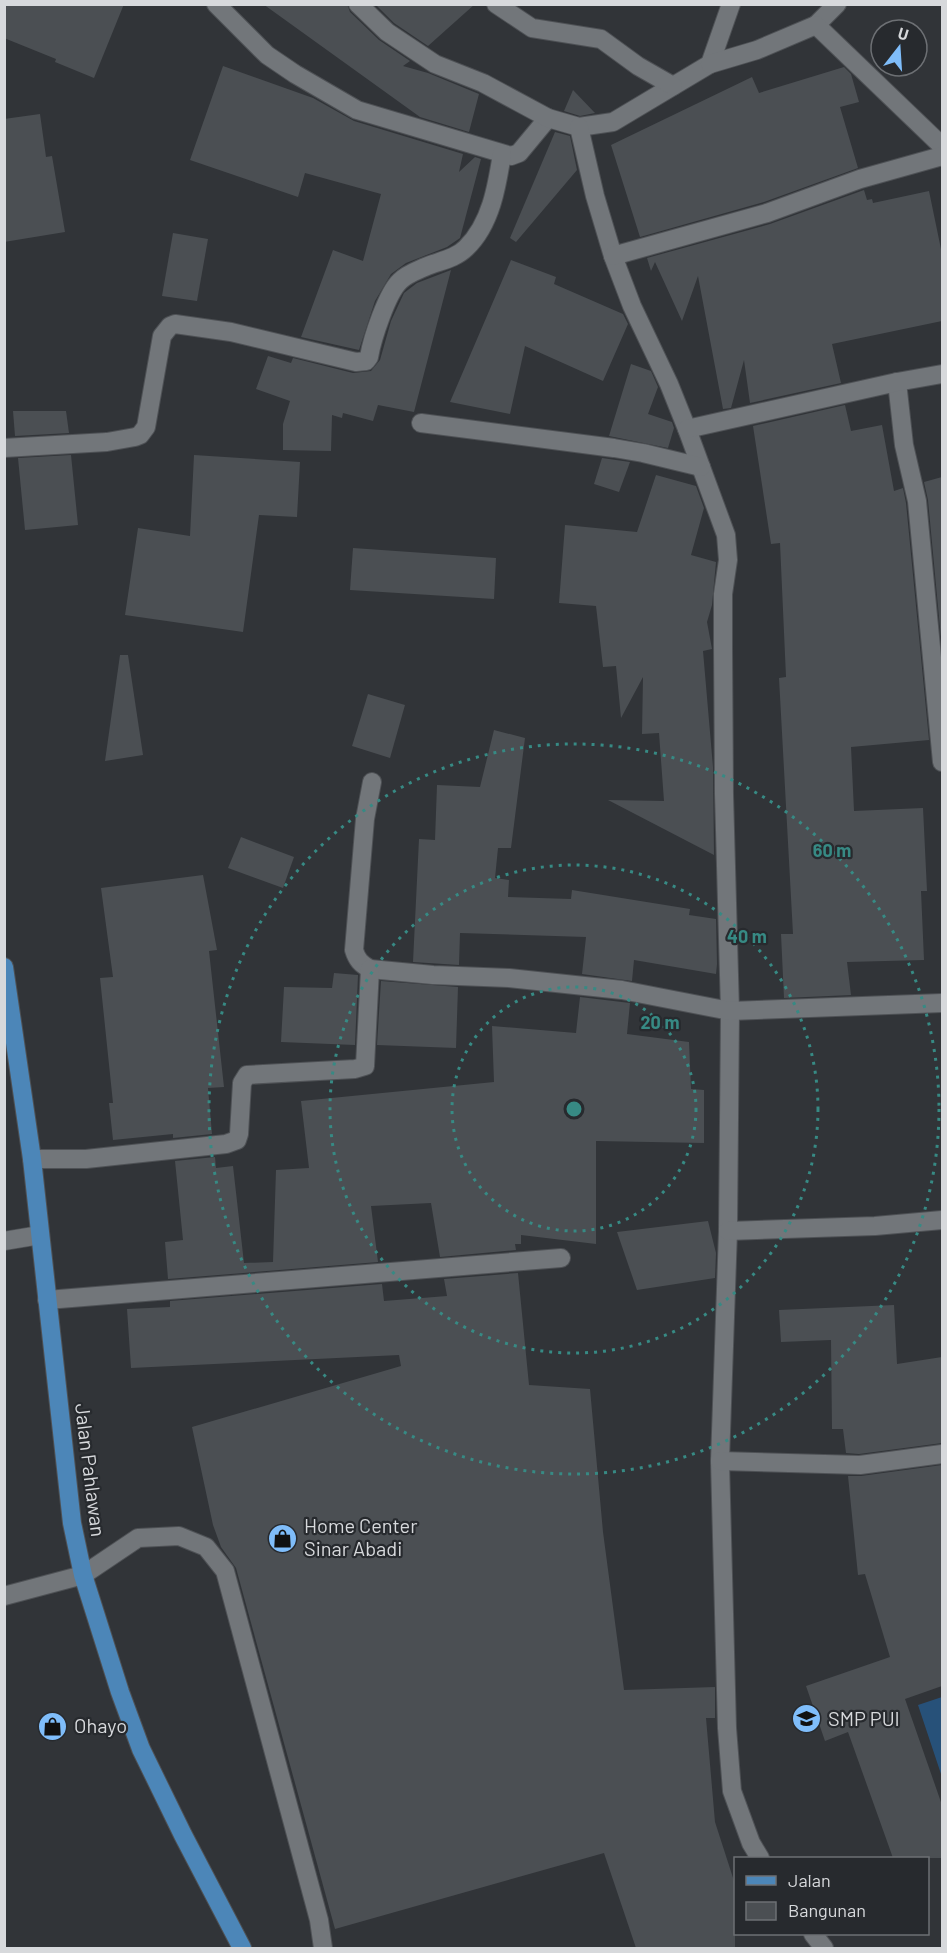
<svg xmlns="http://www.w3.org/2000/svg" width="947" height="1953" font-family="Barlow,sans-serif">
<style>
.green{fill:#275179}
.building{fill:#4b4f53}
.lines{fill:none;stroke-linecap:round;stroke-linejoin:round}
.minor-casing{stroke:#4e5155;stroke-width:20}
.major-casing{stroke:#4e5155;stroke-width:20}
.minor{stroke:#72767a;stroke-width:18}
.major{stroke:#4c86b8;stroke-width:18}
.ring{fill:none;stroke:#378a84;stroke-width:3;stroke-dasharray:3 6}
.labels{text-anchor:middle;stroke-width:4.5;stroke-linejoin:round;paint-order:stroke}
.street-label{font-size:20px;fill:#d7d9dc;stroke:#272a2e}
.poi-label{font-size:20px;fill:#d7d9dc;stroke:#272a2e;text-anchor:start}
.centre{fill:#378a84;stroke:#272a2e;stroke-width:3}
.ring-label{font-size:18px;text-anchor:middle;font-weight:bold;fill:#378a84;stroke:#272a2e;stroke-width:4.5;stroke-linejoin:round;paint-order:stroke}
</style>
<rect width="100%" height="100%" fill="#313438"/>
<polygon class="green" points="942,1697 942,1777 918,1705"/>
<g class="building">
<polygon points="4,4 124,4 94,78 55,62 56,59 4,38"/>
<polygon points="263,4 347,4 350,12 379,40 410,61 403,66 428,73 479,94 469,132 420,117"/>
<polygon points="375,4 475,4 428,46 394,23"/>
<polygon points="223,66 313,98 354,121 463,154 459,172 475,157 481,159 460,238 447,247 406,263 391,274 375,301 359,350 301,337 333,250 363,261 381,194 305,173 298,197 190,160"/>
<polygon points="844,67 851,74 859,102 840,107 858,168 764,202 640,237 611,145 752,77 759,93"/>
<polygon points="573,90 595,113 580,116 564,111"/>
<polygon points="40,114 46,157 52,156 65,232 4,242 4,119"/>
<polygon points="555,132 570,136 577,170 516,242 510,238"/>
<polygon points="864,190 867,200 872,199 873,203 929,191 942,254 942,321 832,344 841,383 750,403 744,360 731,408 723,409 698,276 682,321 655,262 651,271 647,258 770,224"/>
<polygon points="173,233 208,239 197,301 162,296"/>
<polygon points="511,260 556,277 554,284 623,314 628,324 603,381 525,346 510,414 450,402"/>
<polygon points="451,270 414,412 378,405 373,421 343,413 342,418 332,415 331,451 283,450 283,424 290,401 256,389 268,356 291,363 293,358 353,373 371,371 380,360 391,321 404,293 417,283"/>
<polygon points="631,364 651,371 658,387 648,414 672,422 674,428 668,448 609,436"/>
<polygon points="845,405 851,431 882,425 894,491 903,488 906,503 929,740 851,747 854,811 923,808 927,891 921,891 924,960 847,962 851,995 784,998 781,934 793,934 779,678 786,677 780,543 771,544 753,426"/>
<polygon points="13,411 66,411 69,433 15,436"/>
<polygon points="71,455 78,525 25,530 18,458"/>
<polygon points="194,455 300,462 297,517 259,515 243,632 125,615 138,528 190,536"/>
<polygon points="602,458 630,462 619,492 594,484"/>
<polygon points="656,475 696,486 704,508 691,555 716,562 712,605 707,622 712,649 703,651 713,767 714,855 608,800 664,801 659,733 642,734 643,677 621,718 616,666 603,667 596,606 559,603 565,525 637,532"/>
<polygon points="942,477 942,649 928,500 924,482"/>
<polygon points="353,548 496,558 494,599 350,590"/>
<polygon points="120,655 128,655 143,755 105,761"/>
<polygon points="368,694 405,705 390,758 352,746"/>
<polygon points="494,730 525,738 511,848 498,848 495,878 509,880 508,897 571,899 572,890 690,909 689,915 716,919 717,964 716,974 634,960 632,981 582,974 586,937 460,933 459,965 413,962 419,839 435,840 437,785 480,787"/>
<polygon points="241,837 294,857 283,888 228,868"/>
<polygon points="203,875 217,950 209,951 224,1087 208,1088 212,1134 173,1138 173,1134 113,1140 109,1103 113,1103 100,978 113,977 101,888"/>
<polygon points="334,973 358,975 355,1045 281,1042 284,987 332,988"/>
<polygon points="381,981 458,987 456,1048 377,1045"/>
<polygon points="580,997 630,1003 627,1034 689,1042 691,1089 704,1090 704,1143 596,1141 596,1244 521,1235 521,1244 515,1244 516,1250 440,1257 431,1203 371,1206 378,1262 168,1279 165,1242 183,1240 175,1161 215,1157 216,1168 233,1166 244,1263 273,1262 276,1170 309,1168 301,1101 494,1082 492,1026 576,1033"/>
<polygon points="708,1221 716,1253 715,1278 637,1290 617,1232"/>
<polygon points="518,1273 529,1385 590,1389 603,1532 624,1690 715,1687 715,1718 706,1718 715,1822 735,1884 735,1948 636,1948 604,1853 335,1929 236,1568 221,1547 213,1525 192,1427 401,1366 399,1355 131,1368 127,1309 170,1307 170,1301 382,1284 384,1301 447,1296 444,1279"/>
<polygon points="894,1305 897,1364 942,1357 942,1443 859,1454 846,1453 843,1429 832,1429 831,1340 781,1342 779,1310"/>
<polygon points="942,1465 942,1686 905,1699 942,1805 942,1858 893,1858 848,1732 825,1741 806,1686 890,1657 865,1574 858,1575 848,1476 861,1476"/>
</g>
<g class="lines">
<defs>
<g id="minor">
<polyline points="216,4 267,55 295,74 357,110 511,156 519,153 548,118"/>
<polyline points="358,4 387,32 435,64 483,83 548,118 579,127 613,122 710,64 731,4"/>
<polyline points="496,4 532,28 601,39 638,66 673,86"/>
<polyline points="816,25 837,4"/>
<polyline points="710,64 757,50 816,25 942,146"/>
<polyline points="579,127 595,196 613,256 632,306 669,384 687,429 726,535 728,560 723,594 723,645 724,794 730,1011 728,1231 720,1461 727,1728 732,1791 751,1843 760,1858"/>
<polyline points="613,256 767,213 860,179 942,156"/>
<polyline points="897,382 904,445 917,501 942,762"/>
<polyline points="421,423 614,448 643,453 701,467"/>
<polyline points="687,429 897,382 942,374"/>
<path d="M4 448 107 442 135 437 140 435 146 427 162 336 170 326 175 324 231 332 356 362 366 361 369 357C372 339 387 293 400 281 407 274 416 271 425 267 439 261 455 259 466 248 491 224 497 186 502 154"/>
<path d="M372 782 365 819 354 950C357 960 361 964 370 969L433 975 509 978 622 990 730 1011 942 1003"/>
<polyline points="32,1159 86,1159 226,1144 237,1140 239,1134 242,1083 247,1075 355,1069 365,1066 370,969"/>
<polyline points="728,1231 875,1226 942,1220"/>
<polyline points="4,1241 40,1235"/>
<polyline points="47,1300 561,1258"/>
<polyline points="720,1461 860,1465 942,1454"/>
<polyline points="4,1596 83,1575 138,1538 179,1536 206,1547 225,1571 319,1920 323,1948"/>
<polyline points="813,1934 824,1948"/>
</g>
<polyline id="major" points="4,967 32,1159 72,1523 83,1575 120,1692 141,1749 183,1835 242,1948"/>
</defs>
<use href="#minor" class="minor-casing"/>
<use href="#major" class="major-casing"/>
<use href="#minor" class="minor"/>
<use href="#major" class="major"/>
</g>
<g class="ring">
<circle cx="574" cy="1109" r="122"/>
<circle cx="574" cy="1109" r="244"/>
<circle cx="574" cy="1109" r="365"/>
</g>
<defs>
<symbol id="shop-disc" viewBox="-11 -11 22 22"><circle r="9.5" fill="#7fbdfa" stroke="#272a2e"/><path d="M-5-2.5h2.3a2.7 3.5 0 0 1 5.4 0H5L5.5 6h-11ZM-1.5-2.5h3a1.5 2.3 0 0 0-3 0Z" fill="#111"/></symbol>
<symbol id="school-disc" viewBox="-11 -11 22 22"><circle r="9.5" fill="#7fbdfa" stroke="#272a2e"/><path d="M0-5L7-2L0 1L-7-2ZM-4 1L0 2.5L4 1V4Q0 6-4 4Z" fill="#111"/></symbol>
</defs>
<g fill-rule="evenodd">
<use href="#shop-disc" x="266" y="1522" width="33" height="33"/>
<use href="#school-disc" x="790" y="1702" width="33" height="33"/>
<use href="#shop-disc" x="36" y="1710" width="33" height="33"/>
</g>
<g class="labels">
<g class="street-label">
<text transform="translate(90 1470) rotate(83)" y="7">Jalan Pahlawan</text>
</g>
<g class="poi-label">
<text x="304" y="1533">Home Center<tspan x="304" dy="23">Sinar Abadi</tspan></text>
<text x="828" y="1726">SMP PUI</text>
<text x="74" y="1733">Ohayo</text>
</g>
</g>
<circle cx="574" cy="1109" r="9" class="centre"/>
<g class="ring-label">
<text x="832" y="857">60 m</text>
<text x="747" y="943">40 m</text>
<text x="660" y="1029">20 m</text>
</g>
<rect width="947" height="1953" fill="none" stroke="#d7d9dc" stroke-width="12"/>
<rect x="734" y="1857" width="195" height="78" fill="#272a2e" stroke="#6d7074" stroke-width="1.5"/>
<rect x="746" y="1876" width="30" height="9" fill="#4c86b8" stroke="#6d7074" stroke-width="1.5"/>
<text x="788" y="1887" font-size="18" fill="#d7d9dc">Jalan</text>
<rect x="746" y="1902" width="30" height="18" fill="#4b4f53" stroke="#6d7074" stroke-width="1.5"/>
<text x="788" y="1917" font-size="18" fill="#d7d9dc">Bangunan</text>
<g transform="translate(899 48) rotate(17)"><circle r="28" fill="#272a2e" stroke="#6d7074" stroke-width="1.5"/>
<path d="M0-4.5L10 22L0 15L-10 22Z" fill="#7fbdfa"/>
<text y="-9" font-size="16" font-weight="bold" text-anchor="middle" fill="#d7d9dc">U</text>
</g>
</svg>
